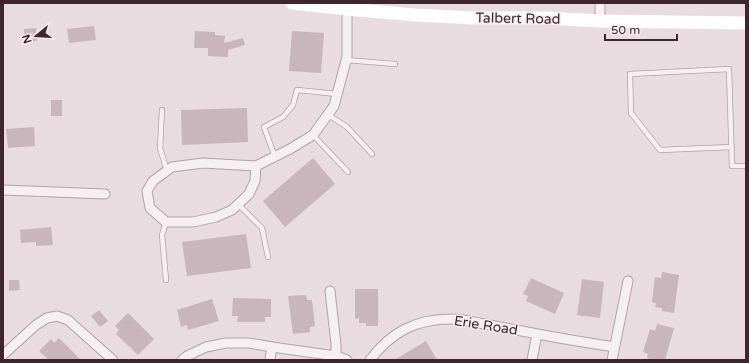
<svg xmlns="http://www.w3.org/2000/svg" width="749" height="363" font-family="'Varela Round',sans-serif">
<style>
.building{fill:#c8b6bc}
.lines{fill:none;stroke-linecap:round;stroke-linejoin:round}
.lane-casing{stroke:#b2a1a8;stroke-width:6}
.street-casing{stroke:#b2a1a8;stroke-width:11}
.lane{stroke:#f6eff1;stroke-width:4.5}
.street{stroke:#f6eff1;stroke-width:9}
.secondary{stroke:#fff;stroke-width:13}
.labels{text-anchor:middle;stroke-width:3;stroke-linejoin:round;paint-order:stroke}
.street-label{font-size:14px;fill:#3f252e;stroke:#f5ecef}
</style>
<rect width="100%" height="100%" fill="#e8dce1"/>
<g class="building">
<polygon points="94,26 96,40 69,43 67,29"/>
<polygon points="36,28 37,41 25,42 24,29"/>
<polygon points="195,31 215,32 215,35 225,36 224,43 243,38 245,45 228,50 228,57 208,56 208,48 194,48"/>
<polygon points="292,31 324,33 321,73 289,71"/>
<rect x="51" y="100" width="11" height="16"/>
<polygon points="247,108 248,142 182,145 181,110"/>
<polygon points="34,127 35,146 8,148 6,129"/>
<polygon points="313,158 335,184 285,227 263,201"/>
<polygon points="51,227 53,245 36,246 36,242 21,243 20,230"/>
<polygon points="246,234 251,268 187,276 182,242"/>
<polygon points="662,272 679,275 674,313 662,311 662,308 655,307 656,303 652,302 655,277 661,278"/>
<polygon points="531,278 564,293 555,314 526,301 528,296 523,294"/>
<polygon points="582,279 604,282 600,318 577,315"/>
<polygon points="9,280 19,280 20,290 9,291"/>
<polygon points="355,289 378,289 378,326 366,326 366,323 359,323 359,318 355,319"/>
<polygon points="306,295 307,300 312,300 315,326 310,327 310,332 293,334 288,296"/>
<polygon points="233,298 271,299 271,317 265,317 265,322 237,322 238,316 232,316"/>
<polygon points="212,299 219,321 188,330 187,325 181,327 177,310"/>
<polygon points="99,310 108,321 100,327 91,316"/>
<polygon points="128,313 154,339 138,355 116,334 119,330 115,326"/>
<polygon points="657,324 674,328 665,360 653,360 647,358 648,354 643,352 650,329 655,331"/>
<polygon points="59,338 81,360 49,360 39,351 51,339 54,343"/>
<polygon points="426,341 437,360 394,360"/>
</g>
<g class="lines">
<defs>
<g id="lane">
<polyline points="346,60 395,64"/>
<polyline points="162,110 160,148 167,171"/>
<polyline points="327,114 347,127 372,154"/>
<polyline points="313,135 348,172"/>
<polyline points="732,147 660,150 631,113 630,74 729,69 732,166 746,166"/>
<polyline points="275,157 264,127 283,117 293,105 297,90 337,94"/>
<polyline points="238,204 262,228 268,257"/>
<polyline points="166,222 162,235 166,280"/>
</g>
<g id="street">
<polyline points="600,3 600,21"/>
<polyline points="256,166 255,181 249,194 232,210 216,217 193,222 166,222 150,208 147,191 153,181 172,167 203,163 256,166 290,149 313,135 334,106 347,57 347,4"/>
<polyline points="3,190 105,194"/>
<polyline points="330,291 336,344 336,356"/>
<polyline points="3,355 36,325 47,318 57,316 68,320 113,360"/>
<polyline points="182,360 187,356 206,347 226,343 249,343 272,347 336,356 347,360"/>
<polyline points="270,360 272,347"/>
<path d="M370 360C391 332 416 319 451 319 460 319 470 321 479 323 495 326 511 329 527 332 556 338 585 342 614 347"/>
<polyline points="532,360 537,334"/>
<polyline points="612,360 628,281"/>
</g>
</defs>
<use href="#lane" class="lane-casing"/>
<use href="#street" class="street-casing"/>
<use href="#lane" class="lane"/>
<use href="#street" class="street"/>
<polyline class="secondary" points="292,3 347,9 415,15 474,18 545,18 600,21 746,23"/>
</g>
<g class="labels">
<g class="street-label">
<text transform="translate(518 18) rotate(1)" y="5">Talbert Road</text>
<text transform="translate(486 325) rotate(9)" y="5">Erie Road</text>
</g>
</g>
<rect width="749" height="363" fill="none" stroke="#3f252e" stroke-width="8"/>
<g transform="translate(36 36) rotate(252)" stroke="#f5ecef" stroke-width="3" paint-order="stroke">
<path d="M0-3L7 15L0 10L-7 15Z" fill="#3f252e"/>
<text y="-6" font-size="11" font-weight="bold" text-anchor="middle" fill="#3f252e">N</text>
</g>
<path d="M605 34v6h72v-6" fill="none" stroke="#3f252e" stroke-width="2"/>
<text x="611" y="34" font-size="12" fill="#3f252e" stroke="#f5ecef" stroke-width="3" paint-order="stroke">50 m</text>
</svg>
